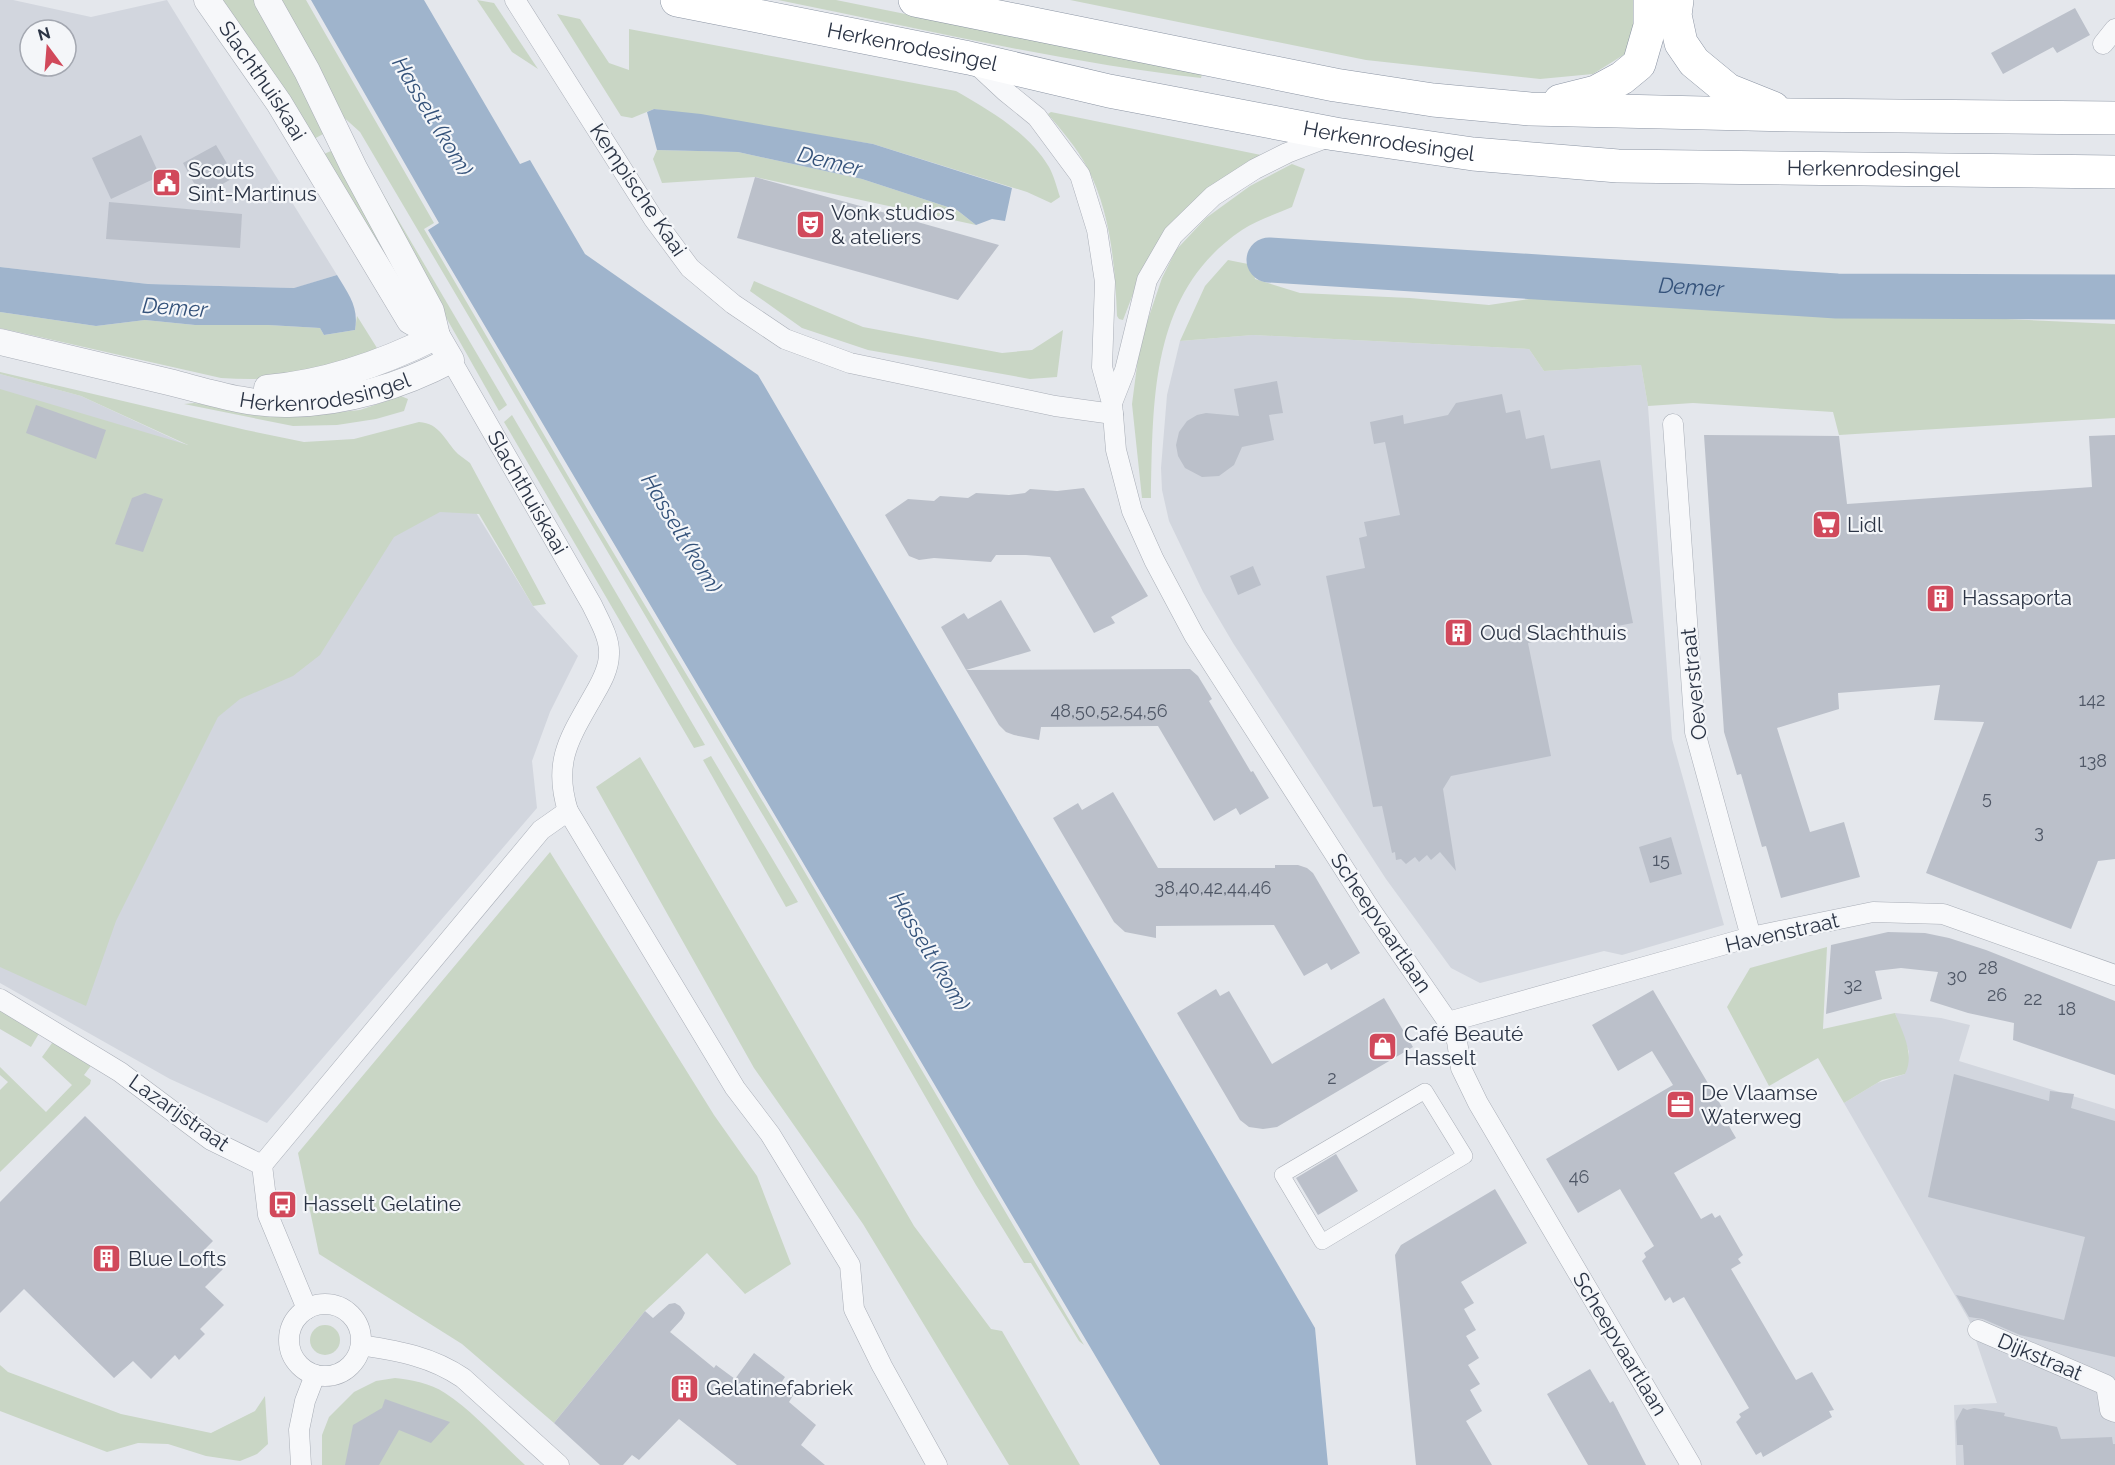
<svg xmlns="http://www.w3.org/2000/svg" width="2115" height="1465" font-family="Raleway,sans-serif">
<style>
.built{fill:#d2d6de;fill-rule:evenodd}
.green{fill:#c9d6c5}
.water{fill:#9fb4cc}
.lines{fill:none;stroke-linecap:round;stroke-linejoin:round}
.river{stroke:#9fb4cc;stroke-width:45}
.building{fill:#bbc0ca}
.pedestrian-casing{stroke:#a9aeb7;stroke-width:16}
.minor-casing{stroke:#a9aeb7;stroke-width:21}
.tertiary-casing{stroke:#a9aeb7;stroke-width:27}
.trunk-casing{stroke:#8b94a3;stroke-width:34}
.pedestrian{stroke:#f7f8fa;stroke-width:15}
.minor{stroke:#f7f8fa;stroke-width:20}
.tertiary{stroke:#f7f8fa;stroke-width:26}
.trunk{stroke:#fff;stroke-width:33}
.labels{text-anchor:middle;stroke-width:4.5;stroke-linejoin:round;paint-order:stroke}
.number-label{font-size:18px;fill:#4f5766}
.street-label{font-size:21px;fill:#2b3445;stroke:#f4f6f9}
.poi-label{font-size:21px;fill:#2b3445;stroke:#f4f6f9;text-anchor:start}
.water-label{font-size:22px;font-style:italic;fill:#34527a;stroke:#f4f6f9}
</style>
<rect width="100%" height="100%" fill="#e4e7ec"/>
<g class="built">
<path d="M0 0H13L91 17 167 0 337 275 295 288 148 284 0 267ZM30 30H66V66H30Z"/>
<polygon points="1253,335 1529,349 1544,371 1641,365 1648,406 1672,739 1724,925 1622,955 1604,951 1480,983 1451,968 1386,879 1233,643 1203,592 1169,521 1162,490 1161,468 1167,395 1180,341"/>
<polygon points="0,374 81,396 193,448 453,475 533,606 578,656 550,712 532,761 537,808 267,1123 170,1079 0,983"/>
<polygon points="1895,1013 1941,1018 1970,1025 1959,1061 2115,1109 2115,1465 1956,1465 1954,1405 1997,1403 1969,1320 1844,1103 1877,1083 1905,1074 1909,1052"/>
</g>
<g class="green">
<polygon points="216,0 258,0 325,133 312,140"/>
<polygon points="277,0 306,0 434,223 424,229 589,512 790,847 1084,1345 1079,1341 1031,1263 1024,1263 976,1185 790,861 360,132 330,105"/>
<polygon points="477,0 494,3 538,69 512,52"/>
<path d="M778 0H836L1202 74 1201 78C1059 62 918 28 778 0Z"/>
<polygon points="1070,0 1633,0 1637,8 1636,28 1625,54 1593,74 1540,79 1366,60"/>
<path d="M557 14 580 19 609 63 629 70V29L956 91C990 111 1028 132 1049 167 1054 176 1057 188 1060 197L1051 203 1027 192 873 144 654 109 632 118 621 116Z"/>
<path d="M1051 112 1261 155 1206 189 1166 228 1143 268 1123 320 1119 319 1117 316C1115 266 1111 213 1087 167 1077 148 1062 131 1048 114Z"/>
<polygon points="349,146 363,160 507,405 499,411"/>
<polygon points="333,150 424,315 414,313 322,155"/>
<polygon points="657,150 738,152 862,179 957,210 976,225 755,177 662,183 653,159"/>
<path d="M1292 164 1305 169 1292 207C1276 214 1257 220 1242 230 1150 292 1153 399 1151 498H1142L1132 404 1140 343 1162 278 1176 250 1206 218 1250 186Z"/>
<polygon points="1228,260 1253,265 1255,279 1300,293 1410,298 1489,305 1536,298 2115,324 2115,418 1839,435 1833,412 1693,403 1648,406 1641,365 1544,371 1529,349 1253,335 1180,341 1205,286"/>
<polygon points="754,281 863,327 1002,353 1032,350 1063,330 1057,377 1030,379 868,350 802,328 750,291"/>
<path d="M0 312 96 326 145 320 195 325H268L320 328 324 335 355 330 357 316 377 348C332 378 273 381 221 378L0 328Z"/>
<path d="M0 372 246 430 304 442 354 439 419 422C440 423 445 441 458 454 462 457 466 460 470 463L546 604 533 606 479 514 440 512 394 537 320 655 293 676 240 699 218 717 116 921 86 1006 0 967V389L188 445 81 396 0 374Z"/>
<polygon points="401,396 408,399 404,411 376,419 337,425 293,426 184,404 194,403 290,417 360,410"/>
<polygon points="512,415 705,745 694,748 504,422"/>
<polygon points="711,756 798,902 786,907 703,760"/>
<polygon points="640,757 914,1226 991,1329 1002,1331 1080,1465 1009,1465 863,1224 754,1068 596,787"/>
<polygon points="550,852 714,1115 757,1176 791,1264 745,1294 707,1253 645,1311 554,1423 462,1344 319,1254 298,1153"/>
<path d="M1827 947 1823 1029 1895 1013C1903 1034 1915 1054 1905 1074L1882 1080 1844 1103 1818 1058 1769 1086 1727 1007 1750 968Z"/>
<polygon points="0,1006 41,1030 31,1047 0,1029"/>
<polygon points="55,1039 93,1063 84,1075 91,1080 90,1084 0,1172 0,1090 8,1082 0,1075 0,1067 46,1112 72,1085 42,1057"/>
<circle cx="325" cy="1340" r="15"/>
<polygon points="0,1365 8,1372 121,1414 211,1433 255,1411 265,1396 268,1444 257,1454 240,1461 206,1456 168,1444 138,1443 107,1452 0,1411"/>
<path d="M395 1378C412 1380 430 1383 445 1393 474 1412 499 1441 525 1465H322V1435L329 1417 354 1392 376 1381Z"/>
</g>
<g class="water">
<polygon points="311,0 424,0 520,164 530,160 585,254 758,375 1315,1328 1328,1465 1160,1465 428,230 439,223"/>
<polygon points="654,109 701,114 873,144 1012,188 1005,221 992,219 976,225 957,210 862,179 738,152 657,150 647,112"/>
<path d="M0 267 148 284 294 288 337 275C349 295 359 307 355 330L324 335 320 328 268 325H195L145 320 96 326 0 312Z"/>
</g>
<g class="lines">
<path class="river" id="s1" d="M1269 260 1837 296 2115 297"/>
</g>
<g class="building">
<polygon points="2075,8 2090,35 2057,53 2053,47 2003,74 1991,53"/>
<polygon points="141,135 160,176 111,199 92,158"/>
<polygon points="216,145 235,177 201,196 183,163"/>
<polygon points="755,177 882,212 999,245 958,300 866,274 737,238"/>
<polygon points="109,202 242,214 240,248 106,239"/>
<polygon points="1277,381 1283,413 1269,415 1274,440 1242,447 1234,465 1219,476 1202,477 1185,468 1178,456 1176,445 1179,432 1187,421 1197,415 1206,413 1239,416 1234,389"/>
<polygon points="1502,394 1506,413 1520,410 1526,439 1544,435 1551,469 1600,460 1633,623 1528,643 1551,756 1451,776 1443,789 1456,871 1440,852 1431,860 1427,855 1419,862 1415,857 1406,864 1401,859 1396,860 1395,852 1392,853 1382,806 1373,807 1326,576 1365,568 1359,538 1367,536 1364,522 1400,515 1385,442 1374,444 1370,422 1403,415 1404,424 1448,415 1456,403"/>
<polygon points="36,405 106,430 96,459 26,433"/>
<polygon points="1704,435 1839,436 1847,504 2092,487 2089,436 2115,435 2115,859 2098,861 2071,929 1926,873 1984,722 1934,720 1940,685 1838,693 1839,709 1777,728 1810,832 1844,822 1860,877 1781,898 1766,846 1762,847 1741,774 1737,775 1724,732"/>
<polygon points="1084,488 1148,596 1111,617 1115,623 1094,633 1050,557 1026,555 996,555 991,562 934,558 919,560 909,556 885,515 908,499 934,501 940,496 968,498 976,493 1009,495 1025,493 1030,489 1057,491"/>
<polygon points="145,493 163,499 143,552 115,544 132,498"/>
<polygon points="1253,566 1261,585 1238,595 1230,576"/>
<polygon points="1001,600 1031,651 966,670 941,627 964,613 968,619"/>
<polygon points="1190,669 1198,676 1212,699 1209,701 1251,772 1253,771 1269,798 1240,815 1236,808 1214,821 1158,726 1041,727 1039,740 1014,735 1006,732 999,725 966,670"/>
<polygon points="1113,792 1158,868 1275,868 1275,865 1298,865 1307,868 1313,873 1360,953 1331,970 1327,963 1304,976 1274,925 1156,926 1156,938 1125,932 1114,922 1053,818 1078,803 1082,810"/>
<polygon points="1671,837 1682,874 1650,883 1639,847"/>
<polygon points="1888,932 1925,933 1949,938 1986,950 2115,1001 2115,1075 2013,1040 2014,1023 1968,1013 1930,1001 1938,972 1901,968 1875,971 1882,999 1826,1014 1831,945"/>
<polygon points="1216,989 1220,996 1229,991 1272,1064 1384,998 1413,1047 1277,1127 1263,1129 1249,1127 1240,1120 1177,1013"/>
<polygon points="1653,990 1732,1124 1729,1126 1736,1138 1674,1173 1701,1219 1712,1213 1715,1218 1720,1215 1743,1255 1738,1259 1741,1263 1731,1269 1796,1380 1812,1372 1834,1410 1829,1411 1832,1417 1763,1457 1761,1452 1756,1455 1736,1422 1741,1417 1739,1414 1749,1408 1684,1297 1673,1303 1670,1297 1665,1301 1642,1261 1646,1257 1644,1253 1654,1246 1620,1189 1578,1213 1546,1159 1673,1085 1652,1051 1618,1071 1592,1025"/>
<polygon points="1954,1074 2049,1101 2050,1091 2074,1094 2071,1108 2115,1121 2115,1357 2020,1335 1983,1319 1969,1317 1956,1295 2064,1320 2085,1237 1928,1197"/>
<polygon points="85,1116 213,1241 204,1250 223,1269 205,1287 224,1305 200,1329 205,1334 179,1360 175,1355 151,1379 133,1361 114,1378 24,1289 0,1313 0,1202"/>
<polygon points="1336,1154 1358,1191 1318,1215 1296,1178"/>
<polygon points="1495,1189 1527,1243 1461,1282 1474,1303 1464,1309 1476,1330 1466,1336 1479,1358 1468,1365 1480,1384 1470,1390 1482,1411 1466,1421 1492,1465 1416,1465 1395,1255 1401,1245"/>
<polygon points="675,1303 680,1306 685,1313 682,1319 670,1332 714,1368 716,1365 735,1379 754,1353 785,1377 781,1383 794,1394 789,1402 816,1425 801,1445 825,1465 737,1465 679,1419 639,1460 632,1455 623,1465 600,1465 554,1423 645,1311 653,1318 669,1304"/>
<polygon points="1590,1369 1610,1403 1613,1401 1646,1465 1588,1465 1547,1394"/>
<polygon points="385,1399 450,1422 431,1443 399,1430 379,1465 345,1465 353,1425 382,1408"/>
<polygon points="1963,1408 1967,1410 1974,1408 2005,1413 2004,1416 2057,1427 2061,1439 2112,1437 2113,1444 2115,1444 2115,1465 1964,1465 1963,1445 1957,1445 1956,1421"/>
</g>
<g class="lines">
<defs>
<polygon id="pedestrian" points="1425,1091 1465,1156 1322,1242 1282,1175"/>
<g id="minor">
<polyline points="515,0 653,218 690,268 733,304 785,339 850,363 1055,406 1113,414"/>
<polyline points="2103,44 2115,29"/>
<polyline points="976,64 1005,91 1037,117 1080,175 1097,230 1105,282 1102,367 1112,403 1116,450 1132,511 1154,560 1194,635 1275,761 1370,909 1448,1022 1457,1041 1461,1068 1478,1103 1691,1465"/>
<path id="s2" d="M451 360 592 605C599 620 610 638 609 654 609 668 602 681 595 693 571 736 552 760 568 811L735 1088 770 1134 850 1265 854 1309 882 1366 937 1465"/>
<polyline points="1112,403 1125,370 1147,280 1173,235 1213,196 1255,169 1287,153 1331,136"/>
<polyline points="1673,424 1695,732 1751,937"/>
<polyline points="0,999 120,1072 211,1140 262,1165"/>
<polyline points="1448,1022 1751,937 1873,912 1943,914 2115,975"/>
<polyline points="262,1165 541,830 568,811"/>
<polyline points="262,1165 268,1215 307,1309"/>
<circle cx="325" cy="1340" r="36"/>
<polyline points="1978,1330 2106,1385 2110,1410 2115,1412"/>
<path d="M361 1345C398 1351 431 1356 463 1378L559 1465"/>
<polyline points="301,1465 299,1430 305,1401 315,1375"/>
</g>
<g id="tertiary">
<path id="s3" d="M207 0 279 103 410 321 437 336"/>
<path id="s4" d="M0 342C56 355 112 369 169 382 209 392 248 405 289 404 345 403 402 386 451 360L437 336 431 311 354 168 307 71 267 0"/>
<path d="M267 388C327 383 383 363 437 336"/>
</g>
<g id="trunk">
<path id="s5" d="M677 0 969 58 1109 91 1335 134 1473 154 1618 166 2115 172"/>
<polyline points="915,0 1335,85 1433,100 1530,109 1791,115 2115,118"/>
<polyline points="1677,0 1675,15 1681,43 1694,62 1728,90 1773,108"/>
<polyline points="1560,101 1596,92 1622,78 1639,64 1650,26 1650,0"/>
</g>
</defs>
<use href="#pedestrian" class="pedestrian-casing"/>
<use href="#minor" class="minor-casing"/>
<use href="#tertiary" class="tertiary-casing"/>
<use href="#trunk" class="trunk-casing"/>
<use href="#pedestrian" class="pedestrian"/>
<use href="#minor" class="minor"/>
<use href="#tertiary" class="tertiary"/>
<use href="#trunk" class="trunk"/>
</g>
<defs>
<symbol id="civic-square" viewBox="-11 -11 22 22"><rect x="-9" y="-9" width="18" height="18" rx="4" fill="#d1495b" stroke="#f4f6f9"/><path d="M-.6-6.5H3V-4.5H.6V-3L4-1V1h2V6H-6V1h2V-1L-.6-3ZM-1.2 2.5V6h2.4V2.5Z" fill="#fff"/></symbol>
<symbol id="theatre-square" viewBox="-11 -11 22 22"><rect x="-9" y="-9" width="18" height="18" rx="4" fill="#d1495b" stroke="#f4f6f9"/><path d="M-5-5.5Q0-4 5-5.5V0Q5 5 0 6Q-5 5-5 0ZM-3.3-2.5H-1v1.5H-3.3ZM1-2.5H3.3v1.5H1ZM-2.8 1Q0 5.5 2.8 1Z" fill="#fff"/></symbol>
<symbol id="supermarket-square" viewBox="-11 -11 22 22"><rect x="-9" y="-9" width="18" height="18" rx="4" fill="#d1495b" stroke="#f4f6f9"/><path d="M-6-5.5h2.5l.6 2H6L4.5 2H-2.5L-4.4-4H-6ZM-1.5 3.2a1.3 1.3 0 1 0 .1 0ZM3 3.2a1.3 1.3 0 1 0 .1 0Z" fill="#fff"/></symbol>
<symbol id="building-square" viewBox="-11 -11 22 22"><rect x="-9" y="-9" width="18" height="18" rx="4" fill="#d1495b" stroke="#f4f6f9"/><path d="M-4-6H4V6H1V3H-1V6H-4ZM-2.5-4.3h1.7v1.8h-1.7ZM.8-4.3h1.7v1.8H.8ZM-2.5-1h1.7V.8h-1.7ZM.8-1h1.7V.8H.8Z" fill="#fff"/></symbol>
<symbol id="shop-square" viewBox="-11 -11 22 22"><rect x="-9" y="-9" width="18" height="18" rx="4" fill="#d1495b" stroke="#f4f6f9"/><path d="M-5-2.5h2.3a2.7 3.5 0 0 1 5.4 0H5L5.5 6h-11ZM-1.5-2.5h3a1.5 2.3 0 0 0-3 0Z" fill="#fff"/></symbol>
<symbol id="office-square" viewBox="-11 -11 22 22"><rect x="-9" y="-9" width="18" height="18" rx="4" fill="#d1495b" stroke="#f4f6f9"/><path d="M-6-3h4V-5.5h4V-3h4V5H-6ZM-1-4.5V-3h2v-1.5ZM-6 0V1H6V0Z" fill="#fff"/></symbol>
<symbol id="bus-square" viewBox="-11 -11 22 22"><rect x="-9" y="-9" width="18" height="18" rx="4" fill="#d1495b" stroke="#f4f6f9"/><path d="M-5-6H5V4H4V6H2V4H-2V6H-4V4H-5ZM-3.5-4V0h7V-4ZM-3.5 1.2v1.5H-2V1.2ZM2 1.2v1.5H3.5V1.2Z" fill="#fff"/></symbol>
</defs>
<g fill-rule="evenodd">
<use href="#civic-square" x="150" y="166" width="33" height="33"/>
<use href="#theatre-square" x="794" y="208" width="33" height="33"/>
<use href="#supermarket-square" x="1810" y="508" width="33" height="33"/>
<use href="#building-square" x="1924" y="582" width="33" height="33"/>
<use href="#building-square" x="1442" y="616" width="33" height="33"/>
<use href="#shop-square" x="1366" y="1030" width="33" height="33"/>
<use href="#office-square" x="1664" y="1088" width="33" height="33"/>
<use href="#bus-square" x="266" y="1188" width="33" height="33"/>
<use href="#building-square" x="90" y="1242" width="33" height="33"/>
<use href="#building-square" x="668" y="1372" width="33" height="33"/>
</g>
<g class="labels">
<g class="number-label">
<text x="2092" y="706">142</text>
<text x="1109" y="717">48,50,52,54,56</text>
<text x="2093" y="767">138</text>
<text x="1987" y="804">5</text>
<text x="2039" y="838">3</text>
<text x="1661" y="866">15</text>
<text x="1213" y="894">38,40,42,44,46</text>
<text x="1988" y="974">28</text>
<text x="1957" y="982">30</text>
<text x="1853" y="991">32</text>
<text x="1997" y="1001">26</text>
<text x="2033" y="1005">22</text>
<text x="2067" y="1015">18</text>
<text x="1332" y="1084">2</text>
<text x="1579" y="1183">46</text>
</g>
<g class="street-label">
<text dy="7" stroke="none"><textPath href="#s5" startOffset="240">Herkenrodesingel</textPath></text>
<text dy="7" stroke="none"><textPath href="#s3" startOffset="98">Slachthuiskaai</textPath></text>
<text dy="7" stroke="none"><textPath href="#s5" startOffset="726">Herkenrodesingel</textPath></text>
<text dy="7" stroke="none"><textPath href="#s5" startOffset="1212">Herkenrodesingel</textPath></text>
<text transform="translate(638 190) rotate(56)" y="7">Kempische Kaai</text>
<text dy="7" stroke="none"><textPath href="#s4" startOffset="333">Herkenrodesingel</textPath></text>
<text dy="7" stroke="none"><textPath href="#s2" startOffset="153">Slachthuiskaai</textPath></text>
<text transform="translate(1694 684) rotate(-96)" y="7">Oeverstraat</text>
<text transform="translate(1381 923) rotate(56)" y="7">Scheepvaartlaan</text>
<text transform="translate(1782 933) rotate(-13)" y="7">Havenstraat</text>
<text transform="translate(179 1113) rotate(35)" y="7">Lazarijstraat</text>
<text transform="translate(1620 1344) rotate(59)" y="7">Scheepvaartlaan</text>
<text transform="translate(2040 1357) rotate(23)" y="7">Dijkstraat</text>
</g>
<g class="poi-label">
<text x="188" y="177">Scouts<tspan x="188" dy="24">Sint-Martinus</tspan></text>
<text x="831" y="220">Vonk studios<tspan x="831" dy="24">&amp; ateliers</tspan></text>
<text x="1847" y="532">Lidl</text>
<text x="1962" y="605">Hassaporta</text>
<text x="1480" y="640">Oud Slachthuis</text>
<text x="1404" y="1041">Café Beauté<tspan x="1404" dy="24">Hasselt</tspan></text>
<text x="1701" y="1100">De Vlaamse<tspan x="1701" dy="24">Waterweg</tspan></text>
<text x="303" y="1211">Hasselt Gelatine</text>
<text x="128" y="1266">Blue Lofts</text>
<text x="706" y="1395">Gelatinefabriek</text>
</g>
<g class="water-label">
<text transform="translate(433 116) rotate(59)" y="8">Hasselt (kom)</text>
<text transform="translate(830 161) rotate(14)" y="8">Demer</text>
<text dy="8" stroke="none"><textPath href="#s1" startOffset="423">Demer</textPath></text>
<text transform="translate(175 307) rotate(4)" y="8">Demer</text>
<text transform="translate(682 533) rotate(59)" y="8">Hasselt (kom)</text>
<text transform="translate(930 951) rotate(59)" y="8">Hasselt (kom)</text>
</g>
</g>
<g transform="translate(48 48) rotate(344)"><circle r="28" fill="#f4f6f9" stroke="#a4a8b1" stroke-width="1.5"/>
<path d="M0-4.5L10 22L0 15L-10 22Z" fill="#d1495b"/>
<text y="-9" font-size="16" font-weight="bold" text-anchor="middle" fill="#2b3445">N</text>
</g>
</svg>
